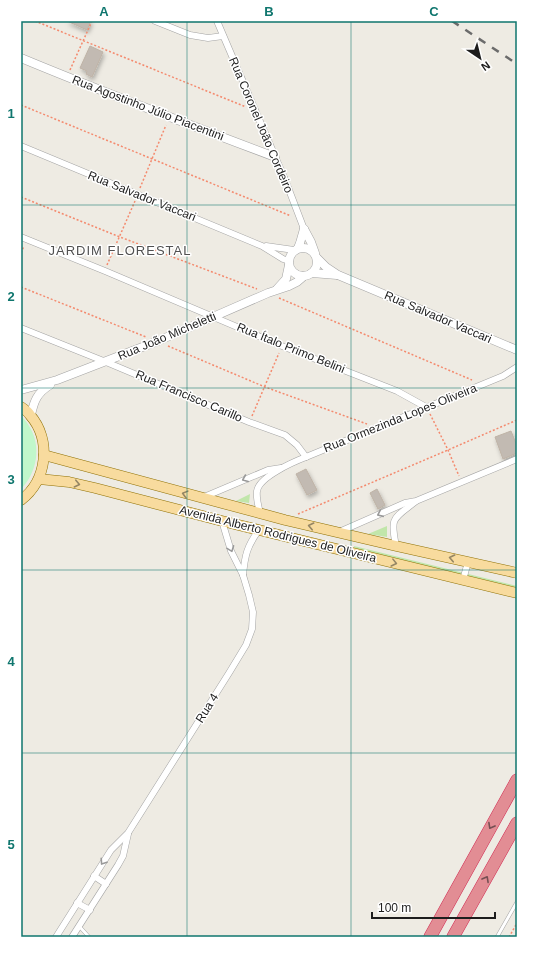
<svg xmlns="http://www.w3.org/2000/svg" width="538" height="958" font-family="Arial,sans-serif">
<style>
.grass{fill:#c1e6aa}
.park{fill:#c1f7cb}
.building{fill:#c2bab2;stroke:#bfb3a6;filter:url(#shadow)}
.lines{fill:none;stroke-linecap:round;stroke-linejoin:round}
.service-casing{stroke:#a4a4a4;stroke-width:4}
.minor-casing{stroke:#a4a4a4;stroke-width:7}
.tertiary-casing{stroke:#a4a4a4;stroke-width:9}
.primary-casing{stroke:#8f7106;stroke-width:11}
.motorway-casing{stroke:#d12b52;stroke-width:13}
.path{stroke:#f48a6e;stroke-width:1.5;stroke-dasharray:2 2;stroke-linecap:butt}
.service{stroke:#fff;stroke-width:3}
.minor{stroke:#fff;stroke-width:6}
.tertiary{stroke:#fff;stroke-width:8}
.primary{stroke:#f8db9e;stroke-width:10}
.motorway{stroke:#e28d94;stroke-width:12}
.rail{stroke:#6b6b6b;stroke-width:2.5;stroke-dasharray:8 8;stroke-linecap:butt}
.oneway{stroke:#999}
.oneway2{stroke:#958664}
.oneway3{stroke:#764f53}
.grid{fill:none;stroke:#0f766e;stroke-width:1;stroke-opacity:0.55}
.labels{text-anchor:middle;stroke-width:3;stroke-linejoin:round;paint-order:stroke}
.street-label{font-size:12px;fill:#1d1d1d;stroke:#fff}
.neighbourhood-label{font-size:13px;letter-spacing:1px;fill:#505050;stroke:#fff}
.neatline{fill:none;stroke:#0f766e;stroke-width:1.5}
.grid-label{font-size:13px;text-anchor:middle;font-weight:bold;fill:#0f766e}
</style>
<defs>
<filter id="shadow"><feDropShadow dx="1.5" dy="3" stdDeviation="2" flood-color="#0004"/></filter>
</defs>
<rect width="100%" height="100%" fill="#eeebe3"/>
<g class="grass">
<polygon points="250,494 249,503 236,501"/>
<polygon points="387,526 387,537 368,534"/>
<polygon points="354,546 517,586 517,593 355,553"/>
</g>
<path class="park" d="M21 416C24 419 27 422 29 426 42 446 37 473 21 489Z"/>
<g class="building">
<polygon points="67,21 91,21 87,30"/>
<polygon points="90,46 103,52 92,77 86,74 87,71 80,68"/>
<polygon points="511,431 517,446 517,453 503,459 495,437"/>
<polygon points="306,469 317,490 307,495 296,474"/>
<polygon points="377,489 385,505 378,509 370,493"/>
</g>
<g class="lines">
<defs>
<g id="service">
<polyline points="79,926 89,937"/>
<polyline points="497,937 517,902"/>
</g>
<g id="minor">
<polyline points="155,21 190,35 208,38 223,36"/>
<polyline points="217,21 286,182 304,229"/>
<polyline points="21,146 262,246 283,259 289,261"/>
<polyline points="21,237 105,271 282,346 397,391 426,407"/>
<polyline points="266,246 294,250"/>
<polyline points="21,328 106,362 249,422 285,435 297,445 306,457"/>
<polyline points="204,497 268,470 281,468"/>
<path d="M260 513C258 505 256 498 257 491 259 477 293 462 306 457L503 376 517 367"/>
<polyline points="339,532 405,503 416,501 517,459"/>
<path d="M396 546C390 517 393 519 415 502"/>
<path d="M243 575C245 555 247 546 259 530"/>
<polyline points="463,580 468,562"/>
<polyline points="94,876 106,884"/>
<polyline points="77,903 90,910"/>
<polyline points="56,937 111,850 128,833 229,673 246,645 252,629 253,612 249,595 243,575 231,551 222,521"/>
<polyline points="72,937 118,865 123,856 128,834"/>
</g>
<g id="tertiary">
<path d="M21 58C105 93 190 125 275 157"/>
<polyline points="304,229 311,242 315,253"/>
<circle cx="303" cy="262" r="14"/>
<polyline points="298,248 300,243 304,229"/>
<polyline points="317,258 326,267 338,275 517,350"/>
<polyline points="312,273 337,275"/>
<polyline points="277,289 286,279 289,265"/>
<polyline points="21,390 57,380 158,341 268,293 289,286 297,282 304,276"/>
<path d="M31 415C34 401 37 393 50 385"/>
</g>
<g id="primary">
<path d="M21 407C24 409 28 412 30 415 52 440 47 481 21 500"/>
<polyline points="44,455 285,520 396,546 517,573"/>
<polyline points="39,479 69,482 95,488 222,521 259,530 517,593"/>
</g>
<g id="motorway">
<polyline points="430,937 517,780"/>
<polyline points="453,937 517,823"/>
</g>
</defs>
<use href="#service" class="service-casing"/>
<use href="#minor" class="minor-casing"/>
<use href="#tertiary" class="tertiary-casing"/>
<use href="#primary" class="primary-casing"/>
<use href="#motorway" class="motorway-casing"/>
<g class="path">
<polyline points="35,21 246,107"/>
<polyline points="70,70 92,21"/>
<polyline points="21,105 291,216"/>
<polyline points="140,188 166,125"/>
<polyline points="21,197 120,237 257,289"/>
<polyline points="21,253 24,246"/>
<polyline points="107,265 135,201"/>
<polyline points="21,287 146,337"/>
<polyline points="279,298 472,380"/>
<polyline points="168,346 265,387 367,424"/>
<polyline points="430,414 448,450 459,476"/>
<polyline points="252,416 279,353"/>
<polyline points="298,514 448,450 517,420"/>
<polyline points="509,937 517,923"/>
</g>
<use href="#service" class="service"/>
<use href="#minor" class="minor"/>
<use href="#tertiary" class="tertiary"/>
<use href="#primary" class="primary"/>
<use href="#motorway" class="motorway"/>
<polyline class="rail" points="452,21 517,64"/>
</g>
<defs><path id="oneway-chevron" d="M-2-3.5L2.5 0L-2 3.5" fill="none" stroke-width="1.6" stroke-linecap="round" stroke-linejoin="round"/></defs>
<g class="oneway">
<use href="#oneway-chevron" transform="translate(245 479) rotate(157)"/>
<use href="#oneway-chevron" transform="translate(380 514) rotate(156)"/>
<use href="#oneway-chevron" transform="translate(231 549) rotate(69)"/>
<use href="#oneway-chevron" transform="translate(103 862) rotate(124)"/>
</g>
<g class="oneway2">
<use href="#oneway-chevron" transform="translate(77 484) rotate(13)"/>
<use href="#oneway-chevron" transform="translate(185 494) rotate(-165)"/>
<use href="#oneway-chevron" transform="translate(311 526) rotate(-167)"/>
<use href="#oneway-chevron" transform="translate(452 558) rotate(-168)"/>
<use href="#oneway-chevron" transform="translate(394 563) rotate(14)"/>
</g>
<g class="oneway3">
<use href="#oneway-chevron" transform="translate(491 826) rotate(119)"/>
<use href="#oneway-chevron" transform="translate(486 879) rotate(-61)"/>
</g>
<path class="grid" d="M187 21V937M351 21V937M21 205H517M21 388H517M21 570H517M21 753H517"/>
<g class="labels">
<g class="street-label">
<text transform="translate(148 108) rotate(21)" y="4">Rua Agostinho Júlio Piacentini</text>
<text transform="translate(261 125) rotate(67)" y="4">Rua Coronel João Cordeiro</text>
<text transform="translate(142 196) rotate(22)" y="4">Rua Salvador Vaccari</text>
<text transform="translate(438 317) rotate(23)" y="4">Rua Salvador Vaccari</text>
<text transform="translate(167 336) rotate(-23)" y="4">Rua João Micheletti</text>
<text transform="translate(291 348) rotate(22)" y="4">Rua Ítalo Primo Belini</text>
<text transform="translate(189 396) rotate(23)" y="4">Rua Francisco Carillo</text>
<text transform="translate(400 418) rotate(-22)" y="4">Rua Ormezinda Lopes Oliveira</text>
<text transform="translate(278 534) rotate(14)" y="4">Avenida Alberto Rodrigues de Oliveira</text>
<text transform="translate(207 708) rotate(-58)" y="4">Rua 4</text>
</g>
<g class="neighbourhood-label">
<text x="120" y="255">JARDIM FLORESTAL</text>
</g>
</g>
<rect width="538" height="958" fill="none" stroke="#ffffff" stroke-width="44"/>
<g transform="translate(480 58) rotate(145)" stroke="#ffffff" stroke-width="3" paint-order="stroke">
<path d="M0-3L7 15L0 10L-7 15Z" fill="#1d1d1d"/>
<text y="-6" font-size="11" font-weight="bold" text-anchor="middle" fill="#1d1d1d">N</text>
</g>
<path d="M372 912v6h123v-6" fill="none" stroke="#1d1d1d" stroke-width="2"/>
<text x="378" y="912" font-size="12" fill="#1d1d1d" stroke="#ffffff" stroke-width="3" paint-order="stroke">100 m</text>
<rect x="22" y="22" width="494" height="914" class="neatline"/>
<g class="grid-label">
<text x="104" y="16">A</text>
<text x="269" y="16">B</text>
<text x="434" y="16">C</text>
<text x="11" y="118">1</text>
<text x="11" y="301">2</text>
<text x="11" y="484">3</text>
<text x="11" y="666">4</text>
<text x="11" y="849">5</text>
</g>
</svg>
